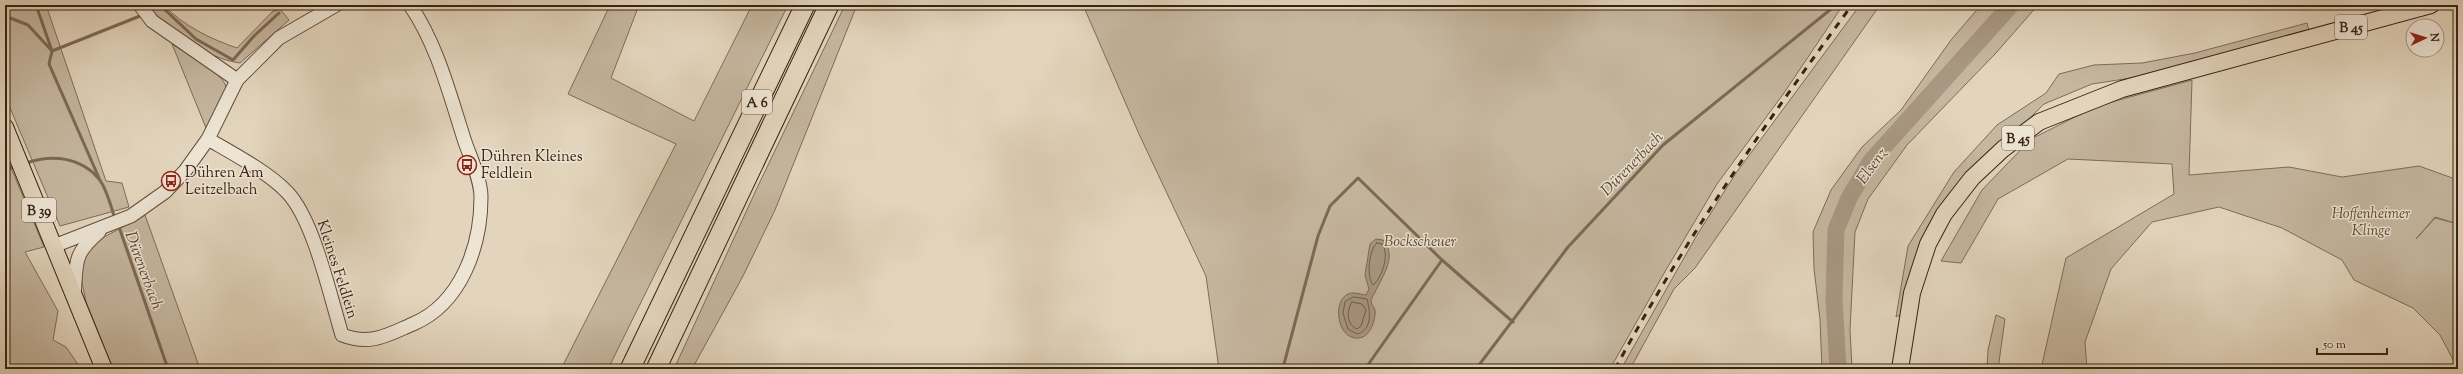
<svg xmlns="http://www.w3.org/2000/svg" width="2463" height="374" font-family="'Sorts Mill Goudy',serif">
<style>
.green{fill:#c6b7a0;stroke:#7f6c58}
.water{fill:#a99883;stroke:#7c6955}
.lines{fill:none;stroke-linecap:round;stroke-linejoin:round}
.shore{stroke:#705d4a;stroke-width:1}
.stream{stroke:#7c6955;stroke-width:3}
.river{stroke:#a99883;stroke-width:17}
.minor-casing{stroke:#634f3c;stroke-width:15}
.major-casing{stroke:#382211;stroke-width:18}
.highway-casing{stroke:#382211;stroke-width:21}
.minor{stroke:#ede4d4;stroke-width:13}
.major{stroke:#e3d5bd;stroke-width:16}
.highway{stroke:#e3d5bd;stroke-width:19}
.rail{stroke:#382211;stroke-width:3;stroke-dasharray:7 7;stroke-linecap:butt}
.labels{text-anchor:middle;stroke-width:3;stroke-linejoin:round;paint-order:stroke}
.shield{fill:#ede4d4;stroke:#6e5c4c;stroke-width:1}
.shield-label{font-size:14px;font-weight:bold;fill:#382211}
.poi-label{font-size:15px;fill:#382211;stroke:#ede4d4;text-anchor:start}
.park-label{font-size:15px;font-style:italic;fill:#5c4735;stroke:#ede4d4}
.street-label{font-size:15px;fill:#382211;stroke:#ede4d4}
.water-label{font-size:16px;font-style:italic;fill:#5a4533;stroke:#ede4d4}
</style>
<rect width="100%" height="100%" fill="#e3d5bd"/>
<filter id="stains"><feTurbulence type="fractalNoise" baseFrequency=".005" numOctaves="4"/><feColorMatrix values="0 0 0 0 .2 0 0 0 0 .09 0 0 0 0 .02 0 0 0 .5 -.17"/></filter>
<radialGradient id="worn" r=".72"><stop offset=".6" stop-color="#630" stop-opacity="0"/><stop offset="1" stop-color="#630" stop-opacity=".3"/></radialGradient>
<g class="green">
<polygon points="5,5 46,5 106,181 122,183 129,207 60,226 5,96"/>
<path d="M147 5H164C183 26 211 39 237 48L272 12 280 9 289 20 240 63C205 58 170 31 147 5Z"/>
<polygon points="610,5 639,5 611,78 694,121 752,5 788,5 608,369 561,369 676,144 568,94"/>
<polygon points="845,5 857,5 775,210 743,276 692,369 674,369 757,188"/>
<polygon points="1083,5 1843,5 1784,93 1717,184 1663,275 1610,369 1219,369 1206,276 1139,134"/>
<polygon points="1860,5 1880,5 1695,268 1674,289 1630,369 1621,369 1697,235 1736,173"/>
<polygon points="1981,5 2038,5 1996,53 1907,145 1868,199 1855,232 1850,330 1852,369 1822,369 1820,319 1814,269 1813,232 1831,190 1862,147 1901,110 1951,40"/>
<polygon points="2307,23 2309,31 2209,59 2131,78 2092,84 2044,104 2020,128 1988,152 1955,189 1902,314 1896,317 1908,246 1954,172 1997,125 2046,93 2059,74 2094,65 2142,63 2195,53"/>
<path d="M172 44C185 53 232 76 226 93 221 105 212 117 206 128Z"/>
<polygon points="2192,80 2189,175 2289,167 2342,177 2419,166 2458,180 2458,224 2435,217 2416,239 2435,218 2458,224 2458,369 2440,335 2413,308 2354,280 2342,260 2282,228 2219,207 2152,222 2111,269 2085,342 2087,369 2041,369 2066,258 2174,194 2172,164 2068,159 1998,199 1961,263 1941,261 1982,190 2031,139 2097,106"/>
<polygon points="5,153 44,247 25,252 58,311 53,340 66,347 81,369 5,369"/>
<polygon points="145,215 200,369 113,369 86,302 80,272 80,258 91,244"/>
<polygon points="1996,315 2005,319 1998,369 1987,369 1988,350"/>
</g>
<path class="water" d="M1376 239 1383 240C1397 255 1384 274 1376 290 1375 293 1371 298 1371 301 1371 304 1374 307 1375 310 1376 320 1370 338 1358 338 1335 340 1331 292 1354 293 1358 293 1363 295 1366 295L1369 289 1365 275 1370 244Z"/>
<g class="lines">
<g class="shore">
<path d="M1377 243 1382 244C1390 254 1382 278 1373 285 1366 277 1369 249 1377 243Z"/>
<path d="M1354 297 1367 299C1370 311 1373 330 1357 334L1348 329 1343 313 1345 302Z"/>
<path d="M1352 302 1362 304 1366 310 1361 326 1357 329C1347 326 1346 310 1352 302Z"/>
</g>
<g class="stream">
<polyline points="36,5 52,51 140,16"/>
<polyline points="152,10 161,6 196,39 233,60 254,36 279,13"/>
<polyline points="5,16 28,25 52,51 49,64 99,178"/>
<path d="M26 163C52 154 81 157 99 179 107 189 111 207 115 219"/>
<polyline points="5,170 17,166"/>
<polyline points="118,224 168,369"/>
<polyline points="1284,364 1318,236 1330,206 1358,178 1442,260 1513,322"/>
<polyline points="1365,369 1442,260"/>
<polyline points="1476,369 1568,247 1663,145 1836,5"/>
</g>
<polyline class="river" points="1838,369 1834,300 1836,230 1849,198 1871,161 2011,5"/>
<defs>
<g id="minor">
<polyline points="140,5 152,21 237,80"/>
<path d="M208 139C232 153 268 172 287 192 314 220 330 296 342 335 371 346 387 335 413 324 462 303 481 245 481 197 481 180 471 159 465 142 450 96 438 46 410 5"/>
<polyline points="54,246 131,216 165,192 185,171 208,139 237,80 279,38 336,5"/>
<path d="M74 296C77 263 72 255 99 232"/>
</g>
<g id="major">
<polyline points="5,127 104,369"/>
<polyline points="1900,369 1912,293 1928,244 1944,214 1972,178 2003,149 2039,122 2122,89 2431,5"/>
</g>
<g id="highway">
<polyline points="630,369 805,5"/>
<polyline points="656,369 829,5"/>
</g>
</defs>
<use href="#minor" class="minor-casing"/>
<use href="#major" class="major-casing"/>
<use href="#highway" class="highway-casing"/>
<use href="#minor" class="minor"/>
<use href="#major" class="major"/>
<use href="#highway" class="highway"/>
<path class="rail" d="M1615 369C1684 241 1766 122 1852 5"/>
</g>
<defs>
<symbol id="bus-ring" viewBox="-11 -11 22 22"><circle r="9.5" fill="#ede4d4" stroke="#8f2418" stroke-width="1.5"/><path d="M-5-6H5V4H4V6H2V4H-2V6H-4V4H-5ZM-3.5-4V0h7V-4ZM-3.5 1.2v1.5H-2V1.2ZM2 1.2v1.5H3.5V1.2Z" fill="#8f2418"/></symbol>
</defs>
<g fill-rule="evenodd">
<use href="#bus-ring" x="456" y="154" width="22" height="22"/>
<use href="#bus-ring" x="160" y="170" width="22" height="22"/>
</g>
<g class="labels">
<g class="shield">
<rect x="2335" y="15" width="32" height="24" rx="3"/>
<rect x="742" y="90" width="30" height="24" rx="3"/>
<rect x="2002" y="126" width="32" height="24" rx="3"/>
<rect x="22" y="198" width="34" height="24" rx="3"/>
</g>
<g class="shield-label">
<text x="2351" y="32">B 45</text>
<text x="757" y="107">A 6</text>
<text x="2018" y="143">B 45</text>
<text x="39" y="215">B 39</text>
</g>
<g class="poi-label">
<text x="481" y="161">Dühren Kleines<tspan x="481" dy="17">Feldlein</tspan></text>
<text x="185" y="177">Dühren Am<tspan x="185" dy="17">Leitzelbach</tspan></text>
</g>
<g class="park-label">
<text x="2371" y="218">Hoffenheimer<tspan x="2371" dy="17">Klinge</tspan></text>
<text x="1420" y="246">Bockscheuer</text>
</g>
<g class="street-label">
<text transform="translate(338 269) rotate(72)" y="5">Kleines Feldlein</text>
</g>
<g class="water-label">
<text transform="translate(1631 163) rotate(-46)" y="6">Dürenerbach</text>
<text transform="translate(1871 165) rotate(-54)" y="6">Elsenz</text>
<text transform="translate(145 270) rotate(70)" y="6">Dürenerbach</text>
</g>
</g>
<rect width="2463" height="374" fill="none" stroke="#e3d5bd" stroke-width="20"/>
<rect x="6" y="6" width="2451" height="362" fill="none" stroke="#382211" stroke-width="2"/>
<rect x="10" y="10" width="2443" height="354" fill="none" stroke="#382211"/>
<g transform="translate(2425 38) rotate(86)"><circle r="19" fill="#ede4d4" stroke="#a59686"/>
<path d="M0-3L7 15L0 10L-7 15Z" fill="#8f2418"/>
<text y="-6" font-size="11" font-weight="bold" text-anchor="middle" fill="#382211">N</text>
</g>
<path d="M2317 348v6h70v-6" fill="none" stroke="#382211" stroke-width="2"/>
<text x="2323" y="348" font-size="12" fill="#382211" stroke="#ede4d4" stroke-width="3" paint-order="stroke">50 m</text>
<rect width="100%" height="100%" filter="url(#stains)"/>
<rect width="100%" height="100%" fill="url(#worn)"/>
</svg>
